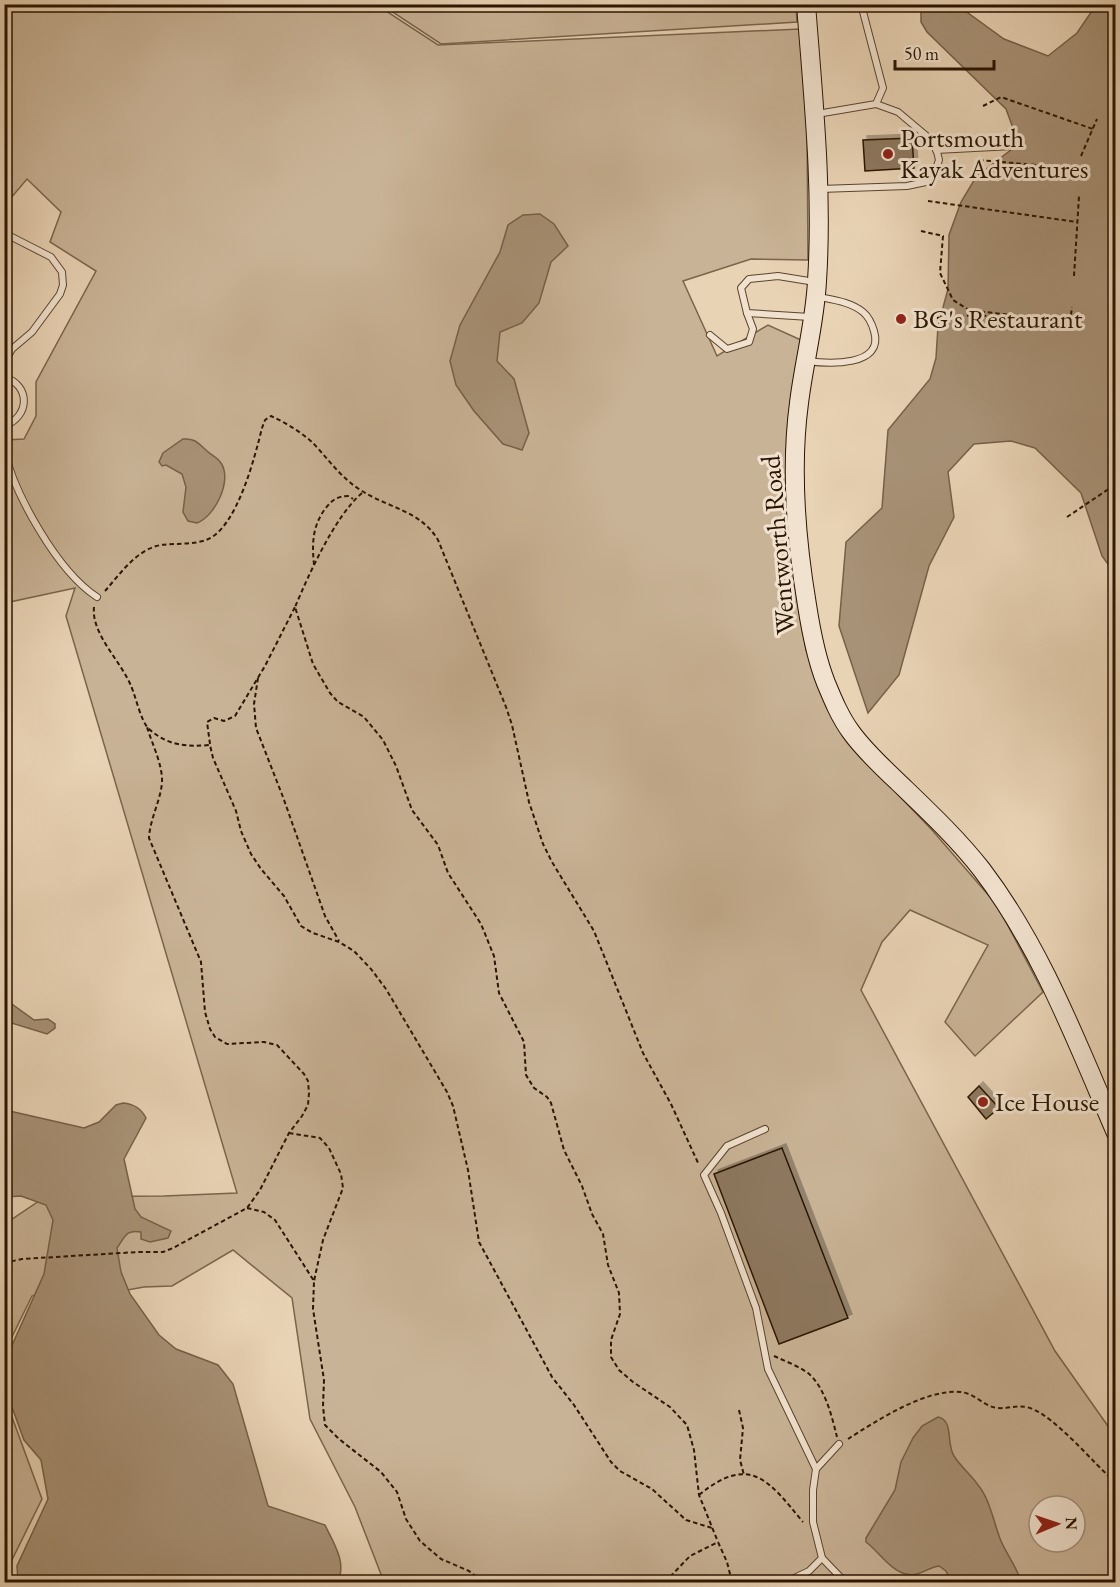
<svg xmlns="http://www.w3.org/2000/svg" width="1120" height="1587" font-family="'EB Garamond',serif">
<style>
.green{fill:#c9b396;stroke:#7a644b;stroke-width:1.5;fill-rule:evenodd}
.water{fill:#a89277;stroke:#766047;stroke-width:1.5}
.building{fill:#8d785e;stroke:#2a1500;stroke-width:1.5;filter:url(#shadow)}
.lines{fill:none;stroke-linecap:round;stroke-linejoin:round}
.lane-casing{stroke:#5a442d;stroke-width:8}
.secondary-casing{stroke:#2a1500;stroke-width:20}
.path{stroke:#2a1500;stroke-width:2;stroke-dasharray:4.5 3;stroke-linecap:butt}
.lane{stroke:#f1e2cf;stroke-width:6}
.secondary{stroke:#f1e2cf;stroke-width:18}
.poi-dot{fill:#8f2418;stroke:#f1e2cf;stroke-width:2}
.labels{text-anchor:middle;stroke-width:6;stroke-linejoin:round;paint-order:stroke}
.poi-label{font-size:27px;fill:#2a1500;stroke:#f1e2cf;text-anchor:start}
.street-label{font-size:27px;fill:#2a1500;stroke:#f1e2cf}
</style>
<defs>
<filter id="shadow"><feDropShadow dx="4" dy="-4" stdDeviation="0" flood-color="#0004"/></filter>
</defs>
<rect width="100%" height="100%" fill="#e9d3b5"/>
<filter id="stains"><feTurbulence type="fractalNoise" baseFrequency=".00333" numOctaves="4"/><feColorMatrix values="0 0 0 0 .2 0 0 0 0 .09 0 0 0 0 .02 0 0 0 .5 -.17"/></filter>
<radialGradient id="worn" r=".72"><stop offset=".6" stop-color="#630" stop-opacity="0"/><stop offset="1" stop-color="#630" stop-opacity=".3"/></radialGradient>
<g class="green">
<path d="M5 5H377L438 45 800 29 807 125 808 260 751 259 683 281 717 356 768 325 801 340 790 533 806 650 829 710 866 761 932 830 997 905 1043 992 975 1056 945 1022 988 945 910 910 882 942 861 990 1055 1351 1115 1436V1582H384L355 1507 310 1419 292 1298 233 1250 172 1286 144 1287 116 1292H43L32 1296 5 1351V1224L45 1197 164 1196 237 1193 66 616 75 588 5 603V440L24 439 36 416V382L96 271 50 242 61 212 27 179 5 205ZM1039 1506H1075V1542H1039Z"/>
<polygon points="796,5 797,22 441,44 382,5"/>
<polygon points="5,1398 42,1499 5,1574 4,1574"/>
</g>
<g class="water">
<polygon points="921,5 957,5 1004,39 1048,56 1077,33 1096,5 1115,5 1115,574 1102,556 1081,493 1035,448 1011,441 974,444 948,472 954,517 929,566 899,675 868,713 839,626 846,542 882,508 888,430 930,379 936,358 938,326 948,289 949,235 961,202 976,177 1012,149 1017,139 1006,109 927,32 921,22"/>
<polygon points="540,214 554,224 568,246 551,262 539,303 522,323 500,332 497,361 514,379 529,433 522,450 503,444 474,411 456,385 450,361 460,325 500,252 508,225 523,215"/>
<path d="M183 439C195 438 198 443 207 451 211 455 218 458 221 463 233 481 214 517 197 523L188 521 183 512 186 487 182 474 166 465 162 466 159 462 163 453Z"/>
<polygon points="5,999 34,1020 48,1019 55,1024 55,1028 47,1034 5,1021"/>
<path d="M123 1103C134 1104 141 1108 146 1118L124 1159 135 1209 141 1217 171 1231 168 1238 150 1242 141 1239V1232C126 1229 125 1237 117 1248L121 1272 130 1294 159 1335 176 1349 218 1365 233 1384 268 1506 325 1525C333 1542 348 1564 337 1582H18L17 1566 48 1499 41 1460 24 1440 5 1388V1361L44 1274 53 1220 46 1205 21 1196 5 1197V1110L84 1128 99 1122 116 1105Z"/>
<path d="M938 1417C954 1420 946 1444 954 1456 961 1467 971 1475 978 1485 990 1499 994 1524 1001 1541 1007 1555 1018 1569 1021 1582H951L946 1571 939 1566C931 1567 925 1572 917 1574 895 1579 882 1554 866 1542V1538L895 1490 901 1462 913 1438 922 1426Z"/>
</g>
<g class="building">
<polygon points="912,138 914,168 865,171 863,140"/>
<polygon points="979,1086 999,1108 986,1119 968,1097"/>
<polygon points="782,1148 848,1318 779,1344 714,1174"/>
</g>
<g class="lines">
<defs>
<g id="lane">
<polyline points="817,114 876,104 883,88 861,4"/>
<polyline points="936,150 1013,146"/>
<polyline points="820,189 907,186 926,182 933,177 939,160 935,143 898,112 876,104"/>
<polyline points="4,233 51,257 62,272 63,285 60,294 32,332 12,349 4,363"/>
<polyline points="810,317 747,313 741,288 749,279 778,276 815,282"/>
<polyline points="710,335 727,349 749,342 753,329 747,313"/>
<path d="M807 361C828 364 885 367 874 331 872 324 869 317 863 312 851 302 834 300 819 297"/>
<path d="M4 377C31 385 30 417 4 426"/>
<path d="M4 449C14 494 58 572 97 597"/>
<polyline points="765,1129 727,1146 704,1175 721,1213 756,1308 768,1369 816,1469"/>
<polyline points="839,1444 816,1469 813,1490 813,1522 822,1558 845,1582"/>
<polyline points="786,1582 809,1571 822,1558"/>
</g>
<path id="secondary" d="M806 4C813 96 823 189 817 281 815 322 804 362 799 403 790 470 796 539 807 605 811 631 816 658 826 683 833 700 840 717 851 732 864 750 881 766 897 781 927 810 957 838 982 870 1042 949 1077 1043 1116 1133"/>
</defs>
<use href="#lane" class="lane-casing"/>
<use href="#secondary" class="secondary-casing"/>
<g class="path">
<polyline points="983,106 1001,97 1093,129"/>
<polyline points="1081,156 1097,119"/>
<polyline points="979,160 1036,165"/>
<polyline points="928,201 1077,222"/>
<polyline points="921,231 943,236 940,273 953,300 969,310 1070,322 1072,307"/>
<polyline points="1074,276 1079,196"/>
<polyline points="922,319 978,315 1066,325"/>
<path d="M362 493C335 516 309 574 295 607L313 664 330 693 338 702 364 717 383 740 396 766 412 810 438 845 448 873 481 924 494 956 499 993 524 1042 526 1075 534 1088 547 1097 551 1103 564 1150 582 1186 592 1214 603 1234 608 1265 619 1293 620 1314 611 1340V1357L619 1370 633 1382 670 1407 687 1425 694 1450 699 1495 718 1542"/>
<polyline points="1067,517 1116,484"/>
<path d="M314 565C312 544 312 527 325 509 332 500 337 496 349 496L353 499"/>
<path d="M105 591C120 574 137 549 161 545 175 543 192 545 206 540 237 529 255 456 262 428L265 420 271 416C286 423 301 432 313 443 329 460 342 479 362 491 389 508 421 511 438 540L506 707 512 725 529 802 543 844 552 862 594 931 643 1053 671 1104 699 1165"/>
<path d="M94 607C91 634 121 661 131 686 136 697 141 722 149 729 168 746 187 747 210 745L213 758 236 811 241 831 251 854 261 869 284 896 301 926 313 933 339 942 354 951 371 969 386 989 447 1092 453 1106 468 1170 479 1242 552 1377 574 1405 611 1462 620 1471 652 1489 686 1520 712 1528"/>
<polyline points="258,678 254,704 256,728 283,797 325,916 339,941"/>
<polyline points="210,744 207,722 214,718 224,721 235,716 265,666 295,607"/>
<polyline points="289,1133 320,1138 329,1148 341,1174 343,1188 323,1240 314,1281"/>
<polyline points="247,1208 264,1212 275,1220 314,1281 313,1309 324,1380 323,1406 325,1425 339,1439 381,1472 397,1492 406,1519 420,1541 441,1559 469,1571 483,1582"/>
<path d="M4 1263 22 1259 138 1252H163L173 1248 247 1208 260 1190 289 1133 302 1116 308 1105 309 1093 308 1081 304 1074 277 1045 264 1042 227 1044 215 1037 210 1029 205 1012 201 962 149 838C150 819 160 802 162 783 163 765 152 744 147 727"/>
<path d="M774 1356C785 1361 798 1366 808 1373 825 1387 832 1417 837 1437"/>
<polyline points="739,1410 743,1428 740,1460 744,1475"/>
<path d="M848 1439C876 1421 925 1389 960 1392 975 1393 984 1407 998 1408 1009 1409 1018 1404 1030 1408 1056 1417 1093 1463 1116 1483"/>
<path d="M699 1495C750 1453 769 1481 803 1522"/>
<polyline points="665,1582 690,1556 718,1542 727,1562 732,1582"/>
</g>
<use href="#lane" class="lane"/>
<use href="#secondary" class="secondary"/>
</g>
<g class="poi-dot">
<circle cx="888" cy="154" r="6"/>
<circle cx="901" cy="319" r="6"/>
<circle cx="983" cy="1102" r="6"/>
</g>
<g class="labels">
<g class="poi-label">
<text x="900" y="147">Portsmouth<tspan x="900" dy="31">Kayak Adventures</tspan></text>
<text x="913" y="328">BG's Restaurant</text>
<text x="995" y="1111">Ice House</text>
</g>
<g class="street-label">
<text transform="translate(778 545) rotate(-95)" y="9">Wentworth Road</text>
</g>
</g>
<rect width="1120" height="1587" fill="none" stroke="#e9d3b5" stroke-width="24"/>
<rect x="6" y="6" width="1108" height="1575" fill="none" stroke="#2a1500" stroke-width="3"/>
<rect x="12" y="12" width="1096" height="1563" fill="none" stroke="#2a1500" stroke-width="1.5"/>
<g transform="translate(1057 1524) rotate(88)"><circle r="28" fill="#f1e2cf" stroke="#a1907c" stroke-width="1.5"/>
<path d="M0-4.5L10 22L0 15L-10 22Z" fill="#8f2418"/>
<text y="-9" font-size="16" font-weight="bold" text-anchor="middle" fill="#2a1500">N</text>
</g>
<path d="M895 60v9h99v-9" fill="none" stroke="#2a1500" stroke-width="3"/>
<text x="904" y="60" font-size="18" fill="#2a1500" stroke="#f1e2cf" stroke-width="4.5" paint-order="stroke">50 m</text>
<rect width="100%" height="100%" filter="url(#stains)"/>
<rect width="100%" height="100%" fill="url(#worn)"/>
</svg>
